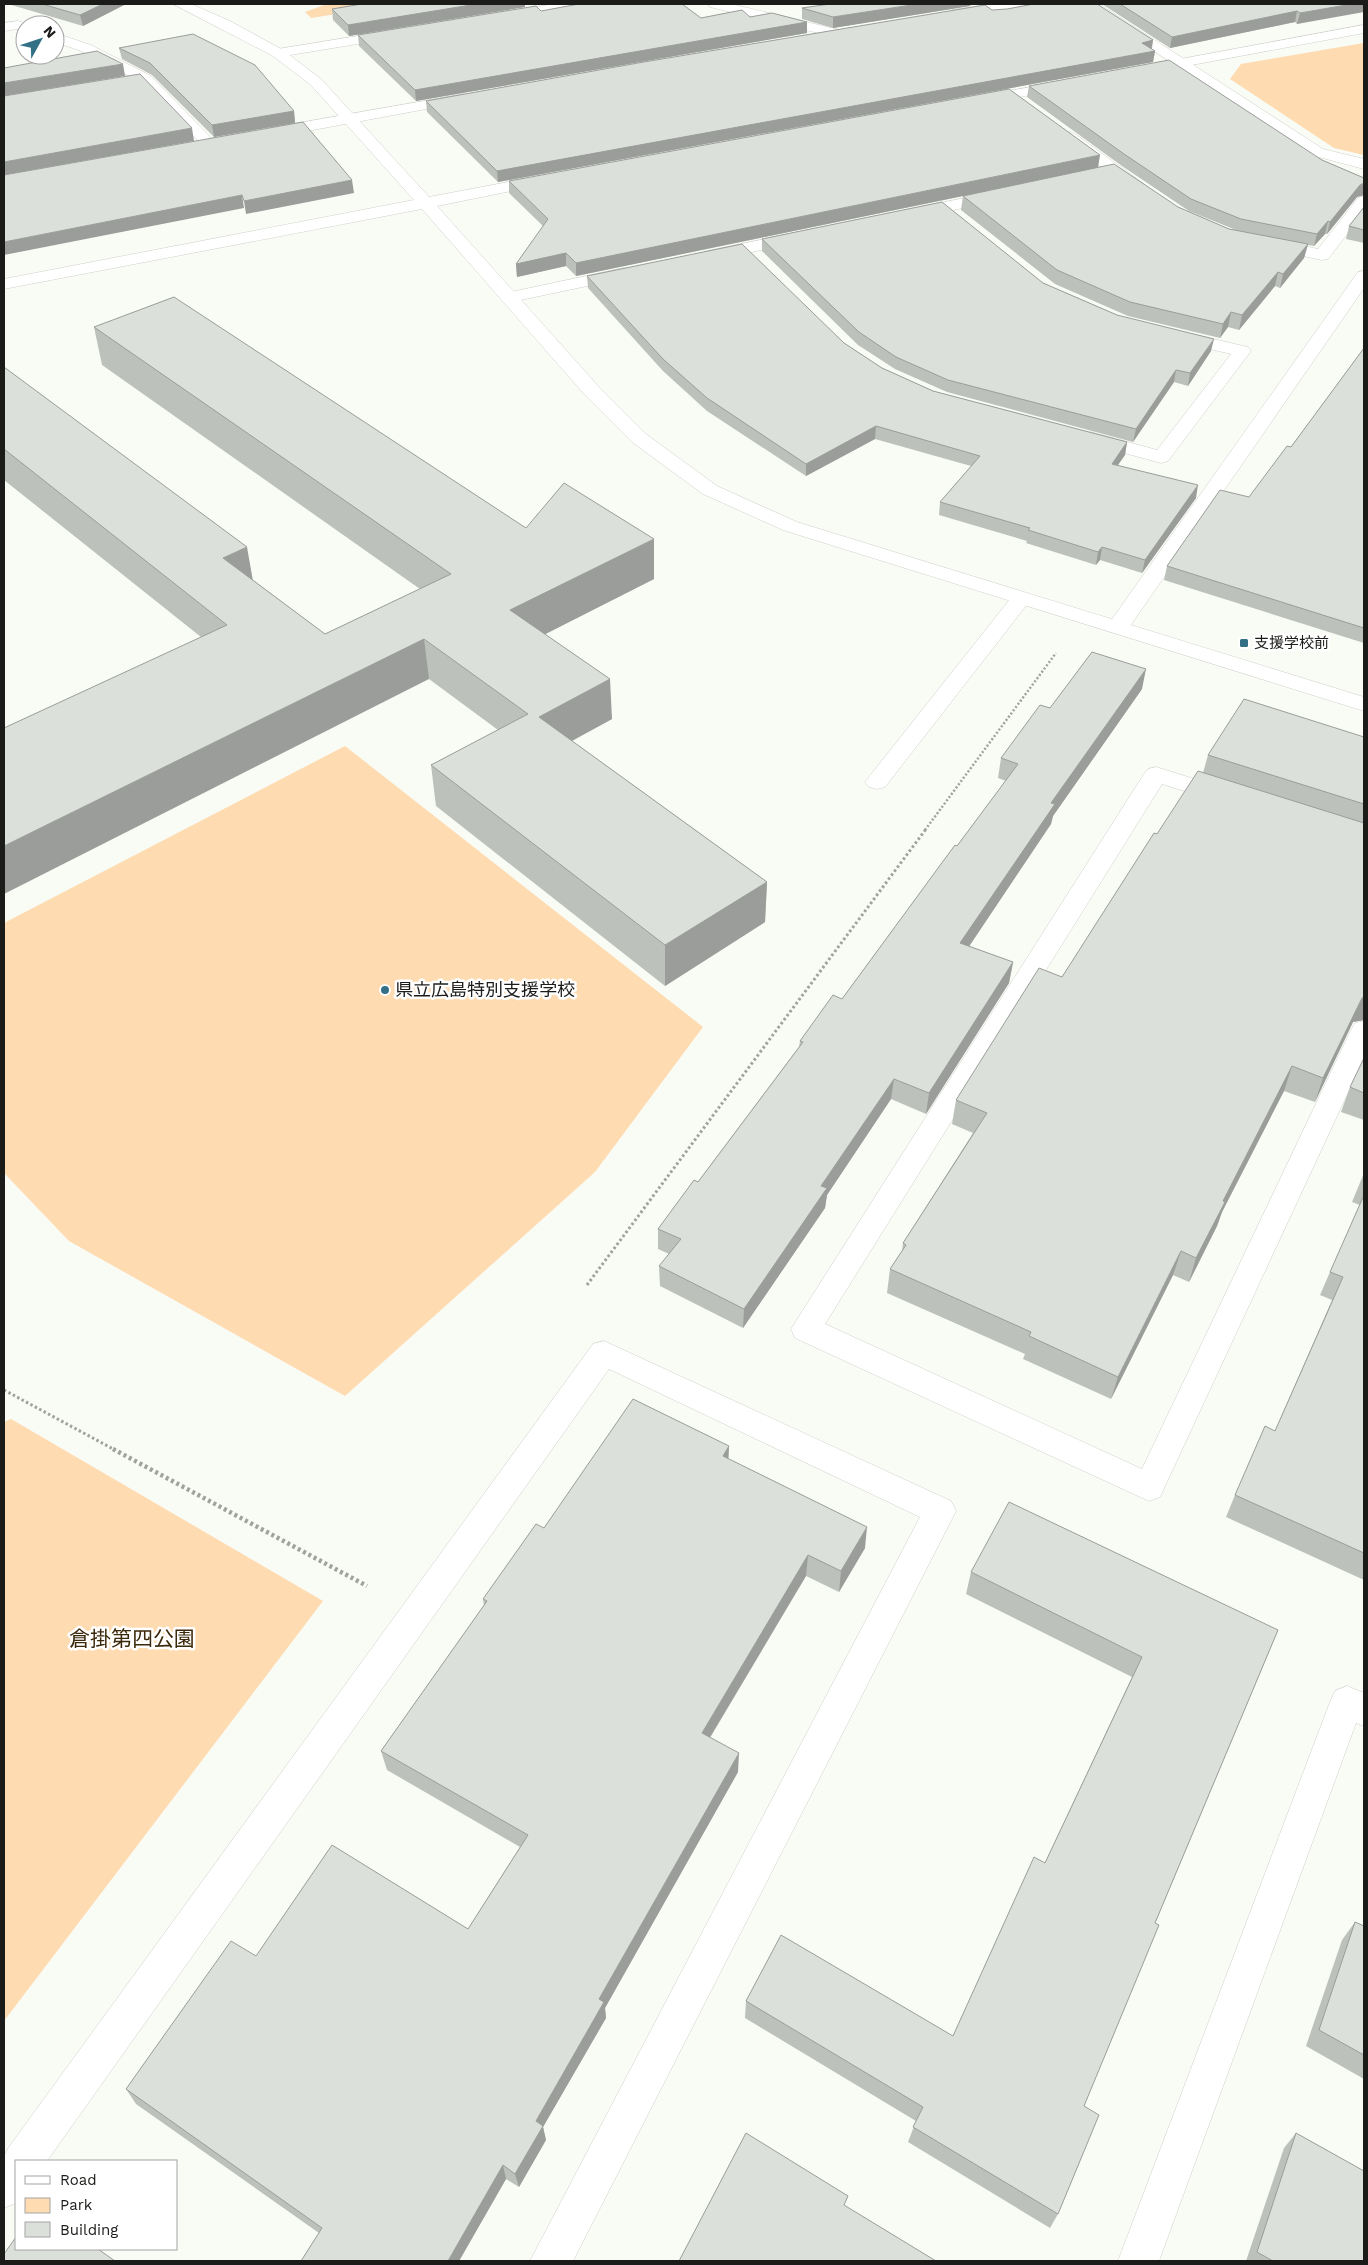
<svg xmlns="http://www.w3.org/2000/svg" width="1368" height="2265" font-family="'Work Sans','Noto Sans JP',sans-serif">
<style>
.green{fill:#fedbb0}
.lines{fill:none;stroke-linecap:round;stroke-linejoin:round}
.minor-casing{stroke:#cfd0cb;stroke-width:1}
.tertiary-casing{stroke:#cfd0cb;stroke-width:1}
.path-far2{stroke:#a1a29d;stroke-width:2.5;stroke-dasharray:2 2;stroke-linecap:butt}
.path-far1{stroke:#a1a29d;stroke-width:3;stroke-dasharray:2.5 2.5;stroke-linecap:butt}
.path{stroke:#a1a29d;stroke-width:4.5;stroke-dasharray:3 3;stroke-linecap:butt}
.minor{fill:#fff;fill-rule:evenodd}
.tertiary{fill:#fff;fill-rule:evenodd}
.wall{fill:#bdc1bc}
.shaded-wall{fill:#9a9d99}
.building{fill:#dce0db;stroke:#9a9d99}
.poi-dot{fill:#337086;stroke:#fff;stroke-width:2}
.labels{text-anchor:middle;stroke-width:5;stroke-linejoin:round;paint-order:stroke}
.far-poi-label{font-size:15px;fill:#1b1b19;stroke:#fff;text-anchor:start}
.poi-label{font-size:18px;fill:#1b1b19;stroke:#fff;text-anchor:start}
.near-park-label{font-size:21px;fill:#3c280a;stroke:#fff}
</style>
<rect width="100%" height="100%" fill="#f9fbf5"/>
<g class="green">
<polygon points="327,4 377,4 362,10 311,18 305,12"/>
<polygon points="1364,43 1364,155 1334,148 1230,79 1241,64"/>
<polygon points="345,746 703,1027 595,1172 345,1396 69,1241 4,1173 4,923"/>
<polygon points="11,1419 323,1601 4,2021 4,1422"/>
</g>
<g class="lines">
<defs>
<g id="minor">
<polygon points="555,4 586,4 579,8 504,20 497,16 504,12"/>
<polygon points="708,4 731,4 840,30 842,33 835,37 710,7"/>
<polygon points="993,4 1027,4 1020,8 952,18 945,14 952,10"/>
<polygon points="1083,4 1099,4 1323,149 1364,159 1364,169 1311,155"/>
<polygon points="18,21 31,25 25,25 25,31 18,29 4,31 4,23"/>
<polygon points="395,30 402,34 400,37 278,57 271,53 278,49"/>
<polygon points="55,33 91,45 151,76 215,142 218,145 215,148 205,148 141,82 81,51 55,42"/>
<polygon points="464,94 471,98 469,101 270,138 262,133 270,128"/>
<polygon points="1070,132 1075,134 1144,184 1146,187 1144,190 1132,190 1065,140 1062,137"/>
<polygon points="999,191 1005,193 1007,196 1005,199 911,219 903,214 911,209"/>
<polygon points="1364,196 1364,212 1328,259 1322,260 1270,249 1264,248 1262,244 1264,240 1270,239 1318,249 1358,198"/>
<polygon points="798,232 804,233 806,237 804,241 710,261 704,260 702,256 704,252"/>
<polygon points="624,268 630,269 633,273 630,277 511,302 505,301 502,297 505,293 511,292"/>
<polygon points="1364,271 1364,288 1126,632 1118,633 1110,632 1107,627 1110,622 1358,272"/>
<polygon points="1178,331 1248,347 1251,351 1168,461 1161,463 1084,442 1081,438 1084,434 1091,432 1157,450 1231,354 1172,340 1169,336 1172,332"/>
<polygon points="1021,592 1028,594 1032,598 885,787 877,789 869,787 865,782 869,777 1014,594"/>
<polygon points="1156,767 1233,791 1237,796 1233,801 1225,804 1162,784 825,1324 1142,1469 1351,1030 1355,1023 1364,1021 1364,1058 1160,1497 1149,1501 795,1338 791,1329 1144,774 1148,769"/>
<polygon points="604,1341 951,1501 956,1511 573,2261 530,2261 920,1517 609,1369 47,2161 16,2161 16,2203 4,2208 4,2156 9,2147 593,1344"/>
<polygon points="1347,1686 1364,1693 1364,1726 1356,1723 1159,2261 1118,2261 1330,1702 1335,1691"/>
</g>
<g id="tertiary">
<polygon points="173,4 191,4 230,21 283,50 321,79 429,197 545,175 551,177 553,180 551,183 437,206 599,387 646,434 717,486 797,522 1364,697 1364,711 783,530 703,494 632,442 585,395 422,209 4,289 4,279 414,200 311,85 273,56"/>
<polygon points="1364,25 1364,33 1138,75 1131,71 1138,67"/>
<polygon points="1064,81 1071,85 1069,88 981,104 974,100 981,96"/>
</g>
</defs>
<use href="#minor" class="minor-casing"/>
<use href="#tertiary" class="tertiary-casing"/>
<polyline class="path-far2" points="925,830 1056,653"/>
<g class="path-far1">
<polyline points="587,1285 926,829"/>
<polyline points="4,1390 115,1450"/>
</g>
<polyline class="path" points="113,1449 367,1586"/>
<use href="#minor" class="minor"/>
<use href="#tertiary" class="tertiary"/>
</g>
<g class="wall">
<polygon points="8,4 126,4 83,26"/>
<polygon points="362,4 525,4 525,7 349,36 333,20 332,9"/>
<polygon points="830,4 971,4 970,6 833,28 802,19 802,8"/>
<polygon points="1102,4 1364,4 1297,24 1295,22 1170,48"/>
<polygon points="992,10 1153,40 1152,49 1155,51 1153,62 498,182 427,112 426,101"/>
<polygon points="541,11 701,18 750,17 807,22 807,33 416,101 359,46 358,35"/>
<polygon points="119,48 294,111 295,123 214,137 152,75 122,59"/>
<polygon points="1029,86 1322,160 1364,178 1364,195 1357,197 1327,234 1325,234 1314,246 1308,245 1304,258 1280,288 1275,286 1239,330 1228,327 1220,338 1128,316 1055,284 961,210 963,196 1026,183 576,276 566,266 517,277 516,264 543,226 509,193 509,181 1098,168 1178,207 1229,229 1236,230 1189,211 1122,166 1027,97"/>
<polygon points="1364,207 1364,243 1346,239 1349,226"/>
<polygon points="762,239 1043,283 1117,315 1211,351 1188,386 1174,382 1133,442 947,392 895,369 858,345 762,251"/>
<polygon points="587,276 844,343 882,368 933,391 1127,442 1125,455 1118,465 1196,498 1142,573 1100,560 1096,565 1026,543 1027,541 939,515 940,502 971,466 875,439 806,476 707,411 663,371 588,288"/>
<polygon points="94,327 526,528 654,579 545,634 612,719 572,741 767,882 765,922 665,986 436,806 431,765 498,730 429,679 201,637 4,480 4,367 253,580 325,634 420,589 102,365"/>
<polygon points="1364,348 1364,643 1164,580 1167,566 1249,497 1291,447"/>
<polygon points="1142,689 1053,816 1051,824 969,946 1013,962 1009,983 926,1114 891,1099 827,1195 825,1208 743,1328 660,1286 659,1266 669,1254 658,1249 658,1229 698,1182 799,1047 800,1041 842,999 957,846 1006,781 998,778 1001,758 1050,708"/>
<polygon points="1364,737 1364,1020 1353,1022 1315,1102 1284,1091 1222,1212 1217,1226 1189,1282 1173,1275 1111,1399 1023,1359 1025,1354 887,1293 890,1269 902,1251 903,1243 973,1133 952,1124 956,1100 1062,977 1157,834 1203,773 1208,755"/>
<polygon points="1364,1058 1364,1120 1341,1112 1350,1087"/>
<polygon points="1364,1173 1364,1580 1226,1517 1235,1495 1275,1431 1332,1300 1320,1295 1330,1272 1360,1205 1352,1202"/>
<polygon points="729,1446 728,1459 865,1548 839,1592 806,1576 710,1738 738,1772 605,2008 606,2018 543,2127 546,2140 519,2187 506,2179 459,2261 301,2261 319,2233 136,2104 126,2089 256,1956 468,1929 520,1847 387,1770 381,1751 484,1606 483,1599 544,1528"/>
<polygon points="971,1572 1278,1630 1155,1923 1084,2106 1058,2214 1050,2228 908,2142 916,2121 745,2018 746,2001 953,2036 1045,1863 1132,1677 966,1594"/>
<polygon points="1355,1922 1364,1926 1364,2079 1306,2046 1342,1940"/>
<polygon points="1296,2133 1364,2261 1246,2261 1284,2148"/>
</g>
<g class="shaded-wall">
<polygon points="103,4 126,4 83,26 80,15"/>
<polygon points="477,4 525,4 525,7 349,36 348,25"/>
<polygon points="918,4 971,4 970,6 833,28 833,17"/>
<polygon points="1352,4 1364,4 1364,12 1297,24 1300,13"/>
<polygon points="1297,11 1295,22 1170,48 1172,37"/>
<polygon points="807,22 807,33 416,101 415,90"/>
<polygon points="1153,40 1151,51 1155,51 1153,62 498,182 497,171"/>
<polygon points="123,64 125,76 4,96 4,83"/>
<polygon points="294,111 295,123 214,137 212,125"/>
<polygon points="192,128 194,141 4,175 4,162"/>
<polygon points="1100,155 1098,168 576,276 576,263"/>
<polygon points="352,180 354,193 246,214 244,201"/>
<polygon points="1364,183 1364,195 1357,197 1327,234 1330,222 1360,185"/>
<polygon points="242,195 244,208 4,255 4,242"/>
<polygon points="1328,221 1325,234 1314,246 1317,234"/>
<polygon points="1308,244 1304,258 1280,288 1283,274"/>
<polygon points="566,253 566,266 517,277 516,264"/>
<polygon points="1278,272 1275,286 1239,330 1242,315"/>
<polygon points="1231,312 1228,327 1220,338 1223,324"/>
<polygon points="1214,339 1211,351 1188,386 1190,373"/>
<polygon points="1176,370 1174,382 1133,442 1136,429"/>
<polygon points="876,426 875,439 806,476 806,464"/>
<polygon points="1127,442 1125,455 1110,476 1112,464"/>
<polygon points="1198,485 1196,498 1142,573 1145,560"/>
<polygon points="654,539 654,579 514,650 510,610"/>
<polygon points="247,547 254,587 223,558"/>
<polygon points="1102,547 1100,560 1096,565 1098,552"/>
<polygon points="424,639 429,679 4,894 4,846"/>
<polygon points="1146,669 1142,689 1053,816 1051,824 958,963 960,943 1051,803"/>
<polygon points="610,679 612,719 542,757 539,717"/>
<polygon points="767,882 765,922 665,986 665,945"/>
<polygon points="1013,962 1009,983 926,1114 929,1093"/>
<polygon points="1364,997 1364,1020 1353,1022 1315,1102 1323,1078 1362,998"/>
<polygon points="1292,1066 1284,1091 1222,1212 1217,1226 1189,1282 1196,1258 1223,1201"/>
<polygon points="894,1079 891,1099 827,1195 825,1208 743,1328 744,1309 821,1186"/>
<polygon points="1181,1251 1173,1275 1111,1399 1118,1377"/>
<polygon points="729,1446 728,1468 723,1456"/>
<polygon points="867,1527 865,1548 839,1592 841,1571"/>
<polygon points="808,1555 806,1576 701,1752 702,1733"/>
<polygon points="739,1753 738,1772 605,2008 606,2018 543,2127 546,2140 519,2187 515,2174 536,2121 599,1999"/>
<polygon points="503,2165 506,2179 459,2261 448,2261"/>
</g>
<g class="building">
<polygon points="42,4 103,4 80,15"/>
<polygon points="362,4 477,4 348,25 332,9"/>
<polygon points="579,4 682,4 701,18 742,10 750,17 772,13 807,22 415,90 358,35 536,6 541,11"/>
<polygon points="830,4 918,4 833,17 802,8"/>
<polygon points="1034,4 1097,4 1153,40 1142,43 1155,51 497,171 426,101 638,63 985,5 992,10 1007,9"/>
<polygon points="1120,4 1352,4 1300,13 1297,11 1172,37"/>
<polygon points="193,34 255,65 294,111 212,125 150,63 119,48"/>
<polygon points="97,51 123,64 4,83 4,68"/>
<polygon points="1169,60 1322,160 1364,178 1364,183 1360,185 1330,222 1328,221 1317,234 1241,219 1191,199 1124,154 1029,86"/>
<polygon points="140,74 192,128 4,162 4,96"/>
<polygon points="1009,89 1100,155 576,263 566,253 516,264 548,219 509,181"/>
<polygon points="303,122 352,180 244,201 242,195 4,242 4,175"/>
<polygon points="1114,164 1178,207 1229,229 1308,244 1283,274 1278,272 1242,315 1231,312 1223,324 1130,302 1057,270 963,196"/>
<polygon points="942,202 1043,283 1117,315 1214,339 1190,373 1176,370 1136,429 948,380 896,357 859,332 762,239"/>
<polygon points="1364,207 1364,230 1349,226"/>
<polygon points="742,244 844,343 882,368 933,391 1127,442 1112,464 1198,485 1145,560 1102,547 1098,552 1028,530 1030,528 940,502 980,456 876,426 806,464 707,398 663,359 587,276"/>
<polygon points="174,297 526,528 564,483 654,539 510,610 610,679 539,717 767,882 665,945 431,765 528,714 424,639 4,846 4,728 227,625 4,449 4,367 247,547 223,558 325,634 451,574 94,327"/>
<polygon points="1364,348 1364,628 1167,566 1220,490 1249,497 1287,446 1291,447"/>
<polygon points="1092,652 1146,669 1051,803 1055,804 960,943 1013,962 929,1093 894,1079 821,1186 827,1188 744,1309 659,1266 681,1239 658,1229 694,1180 698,1182 803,1042 800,1041 833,995 842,999 955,845 957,846 1018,764 1001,758 1040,705 1050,708"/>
<polygon points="1244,699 1364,737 1364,804 1208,755"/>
<polygon points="1198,771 1364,823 1364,997 1362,998 1323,1078 1292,1066 1223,1201 1225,1202 1196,1258 1181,1251 1118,1377 1029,1336 1031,1332 890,1269 906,1245 903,1243 987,1113 956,1100 1039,968 1062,977 1154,833 1157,834"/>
<polygon points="1364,1058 1364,1093 1350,1087"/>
<polygon points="1364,1195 1364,1553 1235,1495 1265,1426 1275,1431 1343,1277 1330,1272"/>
<polygon points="633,1399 729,1446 723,1456 867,1527 841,1571 808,1555 702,1733 739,1753 599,1999 604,2002 536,2121 543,2126 515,2174 503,2165 448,2261 301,2261 322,2228 126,2089 231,1941 256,1956 332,1845 468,1929 528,1835 381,1751 487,1601 483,1599 536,1524 544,1528"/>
<polygon points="1009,1502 1278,1630 1155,1923 1159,1925 1084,2106 1099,2115 1058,2214 913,2127 923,2107 746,2001 781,1935 953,2036 1034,1857 1045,1863 1142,1657 971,1572"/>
<polygon points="1355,1922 1364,1926 1364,2055 1319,2030"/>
<polygon points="746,2133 848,2196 844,2205 936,2261 679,2261"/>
<polygon points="1296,2133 1364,2171 1364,2261 1273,2261 1257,2252"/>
<polygon points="16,2237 16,2249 98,2249 115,2261 4,2261 4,2254"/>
</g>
<g class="poi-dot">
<rect x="1239" y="638" width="10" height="10" rx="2.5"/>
<circle cx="385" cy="990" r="5"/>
</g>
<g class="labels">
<g class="far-poi-label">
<text x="1254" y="648">支援学校前</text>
</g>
<g class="poi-label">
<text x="395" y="996">県立広島特別支援学校</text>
</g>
<g class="near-park-label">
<text x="132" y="1646">倉掛第四公園</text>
</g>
</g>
<rect width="1368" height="2265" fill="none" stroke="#1b1b19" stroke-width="10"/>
<rect x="15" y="2160" width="162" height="90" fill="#ffffff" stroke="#a4a4a3"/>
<rect x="25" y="2176" width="25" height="8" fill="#ffffff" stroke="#a4a4a3"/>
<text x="60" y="2185" font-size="15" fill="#1b1b19">Road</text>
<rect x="25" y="2198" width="25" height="15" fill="#fedbb0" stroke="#a4a4a3"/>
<text x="60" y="2210" font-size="15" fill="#1b1b19">Park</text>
<rect x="25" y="2222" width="25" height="15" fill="#dce0db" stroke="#a4a4a3"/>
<text x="60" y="2235" font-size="15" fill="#1b1b19">Building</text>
<g transform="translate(40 40) rotate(50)"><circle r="24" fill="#ffffff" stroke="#a4a4a3"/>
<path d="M0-4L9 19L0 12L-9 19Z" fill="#337086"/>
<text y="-8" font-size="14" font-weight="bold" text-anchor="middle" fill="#1b1b19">N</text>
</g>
</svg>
